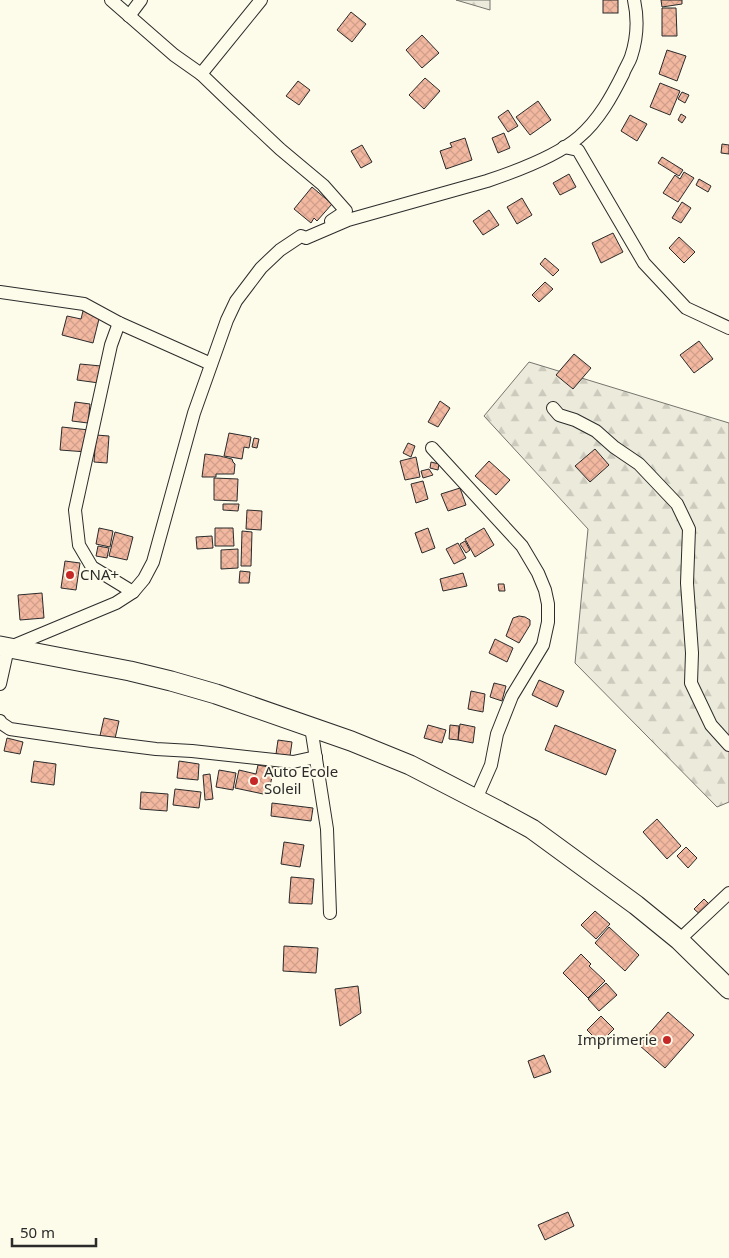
<svg xmlns="http://www.w3.org/2000/svg" width="729" height="1258" font-family="'Noto Sans',sans-serif">
<style>
.forest{fill:url(#forest-firs);stroke:#74746e}
.building{fill:url(#building-cross-hatch);stroke:#2b2b2b}
.lines{fill:none;stroke-linecap:round;stroke-linejoin:round}
.minor-casing{stroke:#2b2b2b;stroke-width:14}
.highway-casing{stroke:#2b2b2b;stroke-width:21}
.minor{stroke:#fdfbea;stroke-width:12}
.highway{stroke:#fdfbea;stroke-width:19}
.poi-dot{fill:#c62828;stroke:#fdfbea;stroke-width:2}
.labels{text-anchor:middle;stroke-width:4;stroke-linejoin:round;paint-order:stroke}
.poi-label{font-size:15px;fill:#2b2b2b;stroke:#fdfbea;text-anchor:start}
</style>
<defs>
<pattern id="forest-firs" width="22" height="20" patternUnits="userSpaceOnUse" patternTransform="scale(1.25)"><rect width="22" height="20" fill="#ecebdb"/><path d="M5 1l3.5 6h-7zM16 11l3.5 6h-7z" fill="#cbcabc"/></pattern>
<pattern id="building-cross-hatch" width="8" height="8" patternUnits="userSpaceOnUse" patternTransform="scale(1.25)"><rect width="8" height="8" fill="#f2b8a0"/><path d="M0 0l8 8M0 8l8-8" fill="none" stroke="#d09e8a"/></pattern>
</defs>
<rect width="100%" height="100%" fill="#fdfbea"/>
<g class="forest">
<polygon points="456,0 490,0 490,10"/>
<polygon points="529,362 729,423 729,802 717,807 575,663 588,529 484,416"/>
</g>
<g class="building">
<rect x="603" y="0" width="15" height="13"/>
<polygon points="661,0 682,0 682,4 662,7"/>
<polygon points="662,8 676,8 677,36 662,36"/>
<polygon points="351,12 366,24 352,42 337,30"/>
<polygon points="422,35 439,53 422,68 406,50"/>
<polygon points="667,50 686,56 677,81 659,74"/>
<polygon points="425,78 440,91 424,109 409,95"/>
<polygon points="298,81 310,90 299,105 286,96"/>
<polygon points="660,83 680,91 670,115 650,107"/>
<polygon points="682,92 689,95 685,103 678,99"/>
<polygon points="538,101 551,120 530,135 516,117"/>
<polygon points="508,110 518,126 508,132 498,117"/>
<polygon points="681,114 686,117 682,123 678,120"/>
<polygon points="630,115 647,124 637,141 621,131"/>
<polygon points="504,133 510,148 498,153 492,138"/>
<polygon points="465,138 472,160 446,169 440,151 452,147 450,143"/>
<polygon points="722,144 729,145 729,154 721,153"/>
<polygon points="362,145 372,162 361,168 351,151"/>
<polygon points="662,157 683,170 679,176 658,163"/>
<polygon points="684,172 694,178 678,202 663,193 675,175 680,179"/>
<polygon points="569,174 576,187 560,195 553,183"/>
<polygon points="699,179 711,186 708,192 696,185"/>
<polygon points="312,187 332,204 317,221 314,218 311,223 294,209"/>
<polygon points="522,198 532,215 517,224 507,207"/>
<polygon points="682,202 691,208 681,223 672,218"/>
<polygon points="489,210 499,225 483,235 473,221"/>
<polygon points="613,233 623,252 601,263 592,243"/>
<polygon points="679,237 695,252 684,263 669,248"/>
<polygon points="545,258 559,270 553,276 540,264"/>
<polygon points="545,282 553,289 539,302 532,295"/>
<polygon points="83,311 100,315 93,343 62,335 67,316 81,319"/>
<polygon points="699,341 713,359 694,373 680,355"/>
<polygon points="574,354 591,368 573,389 556,375"/>
<polygon points="80,364 101,366 99,383 77,380"/>
<polygon points="440,401 450,408 438,427 428,422"/>
<polygon points="75,402 90,404 88,423 72,421"/>
<polygon points="62,427 89,430 87,452 60,450"/>
<polygon points="229,433 251,437 249,448 244,447 242,459 224,456"/>
<polygon points="96,435 109,436 107,463 94,462"/>
<polygon points="254,438 259,439 257,448 252,447"/>
<polygon points="408,443 415,446 411,457 403,453"/>
<polygon points="595,449 609,465 590,482 575,466"/>
<polygon points="205,454 220,456 232,459 233,462 235,464 234,474 216,474 216,477 202,477"/>
<polygon points="416,457 420,477 405,480 400,461"/>
<polygon points="489,461 510,480 496,495 475,476"/>
<polygon points="431,462 439,464 438,470 430,468"/>
<polygon points="429,469 433,475 423,478 421,471"/>
<polygon points="214,478 238,479 237,501 214,500"/>
<polygon points="423,481 428,499 416,503 411,484"/>
<polygon points="460,488 466,505 448,511 441,494"/>
<polygon points="223,504 239,504 238,511 223,510"/>
<polygon points="247,510 262,511 261,530 246,529"/>
<polygon points="99,528 113,531 110,547 96,544"/>
<polygon points="215,528 233,528 234,546 215,546"/>
<polygon points="428,528 435,548 422,553 415,533"/>
<polygon points="484,528 494,545 475,557 465,539"/>
<polygon points="242,531 252,532 251,566 241,566"/>
<polygon points="115,532 133,537 127,560 109,556"/>
<polygon points="212,536 213,548 197,549 196,537"/>
<polygon points="465,541 470,550 466,553 460,544"/>
<polygon points="458,543 466,558 454,564 446,549"/>
<polygon points="98,546 109,548 107,558 96,556"/>
<polygon points="238,549 238,568 221,569 221,550"/>
<polygon points="65,561 80,563 76,590 61,588"/>
<polygon points="240,571 250,572 249,583 239,583"/>
<polygon points="463,573 467,586 443,591 440,579"/>
<polygon points="498,584 504,584 505,591 499,591"/>
<polygon points="42,593 44,618 20,620 18,595"/>
<polygon points="519,616 525,617 530,620 530,625 519,643 506,636 513,618"/>
<polygon points="495,639 513,648 507,662 489,653"/>
<polygon points="539,680 564,691 557,707 532,695"/>
<polygon points="494,683 506,686 502,701 490,697"/>
<polygon points="471,691 485,694 483,712 468,709"/>
<polygon points="104,718 119,721 114,743 99,740"/>
<polygon points="460,724 475,727 473,743 458,740"/>
<polygon points="428,725 446,730 442,743 424,738"/>
<polygon points="450,725 459,726 458,740 449,739"/>
<polygon points="555,725 616,750 606,775 545,750"/>
<polygon points="7,738 23,742 20,754 4,751"/>
<polygon points="278,740 292,742 290,756 276,754"/>
<polygon points="34,761 56,764 54,785 31,782"/>
<polygon points="179,761 199,764 198,780 177,778"/>
<polygon points="258,765 274,768 268,795 235,788 239,770 256,774"/>
<polygon points="219,770 236,773 233,790 216,787"/>
<polygon points="210,774 213,799 205,800 203,775"/>
<polygon points="175,789 201,792 199,808 173,805"/>
<polygon points="141,792 168,794 167,811 140,809"/>
<polygon points="272,803 313,808 311,821 271,816"/>
<polygon points="657,819 681,846 667,859 643,832"/>
<polygon points="284,842 304,845 300,867 281,864"/>
<polygon points="686,847 697,858 688,868 677,856"/>
<polygon points="291,877 314,879 312,904 289,903"/>
<polygon points="704,899 711,906 702,916 694,909"/>
<polygon points="595,911 610,924 596,939 581,925"/>
<polygon points="609,927 639,955 625,971 595,943"/>
<polygon points="284,946 318,948 316,973 283,971"/>
<polygon points="581,954 591,964 589,966 605,981 588,998 563,973"/>
<polygon points="606,983 617,995 599,1011 588,999"/>
<polygon points="358,986 361,1013 340,1026 335,989"/>
<polygon points="668,1012 694,1035 665,1068 639,1045"/>
<polygon points="601,1016 614,1029 600,1043 587,1030"/>
<polygon points="544,1055 551,1072 534,1078 528,1061"/>
<polygon points="568,1212 574,1226 545,1240 538,1225"/>
</g>
<g class="lines">
<defs>
<g id="minor">
<polyline points="111,0 174,55 201,74 228,100 280,149 323,185 346,211 331,221"/>
<polyline points="129,16 141,0"/>
<polyline points="201,74 261,0"/>
<polyline points="564,147 578,150 644,263 686,308 729,328"/>
<polyline points="0,292 84,304 119,323 211,364"/>
<polyline points="119,323 111,345 75,510 79,545 92,567 133,592"/>
<polyline points="553,408 559,415 575,420 596,431 614,447 639,464 677,504 689,529 687,583 692,653 691,683 711,725 729,745"/>
<polyline points="432,448 522,546 538,573 545,590 548,604 548,622 543,645 512,696 497,734 491,765 476,799"/>
<path d="M0 684 8 648 116 603 133 592 144 579 153 562 194 413 227 320 236 301 261 268 280 250 301 236 306 238 348 220 487 181C514 172 557 156 579 137 599 120 612 96 623 74 625 68 629 63 631 57 637 39 638 18 634 0"/>
<polyline points="0,721 1,723 10,729 92,741 156,749 192,751 293,762 316,757"/>
<polyline points="311,727 327,829 330,913"/>
<polyline points="679,940 729,893"/>
</g>
<polyline id="highway" points="0,646 130,671 171,681 216,694 351,741 410,765 499,811 532,829 636,905 679,940 729,989"/>
</defs>
<use href="#minor" class="minor-casing"/>
<use href="#highway" class="highway-casing"/>
<use href="#minor" class="minor"/>
<use href="#highway" class="highway"/>
</g>
<g class="poi-dot">
<circle cx="70" cy="575" r="5"/>
<circle cx="254" cy="781" r="5"/>
<circle cx="667" cy="1040" r="5"/>
</g>
<g class="labels">
<g class="poi-label">
<text x="80" y="580">CNA+</text>
<text x="264" y="777">Auto Ecole<tspan x="264" dy="17">Soleil</tspan></text>
<text x="657" y="1045" text-anchor="end">Imprimerie</text>
</g>
</g>
<path d="M12 1238v8h84v-8" fill="none" stroke="#2b2b2b" stroke-width="2.5"/>
<text x="20" y="1238" font-size="15" fill="#2b2b2b" stroke="#fdfbea" stroke-width="4" paint-order="stroke">50 m</text>
</svg>
